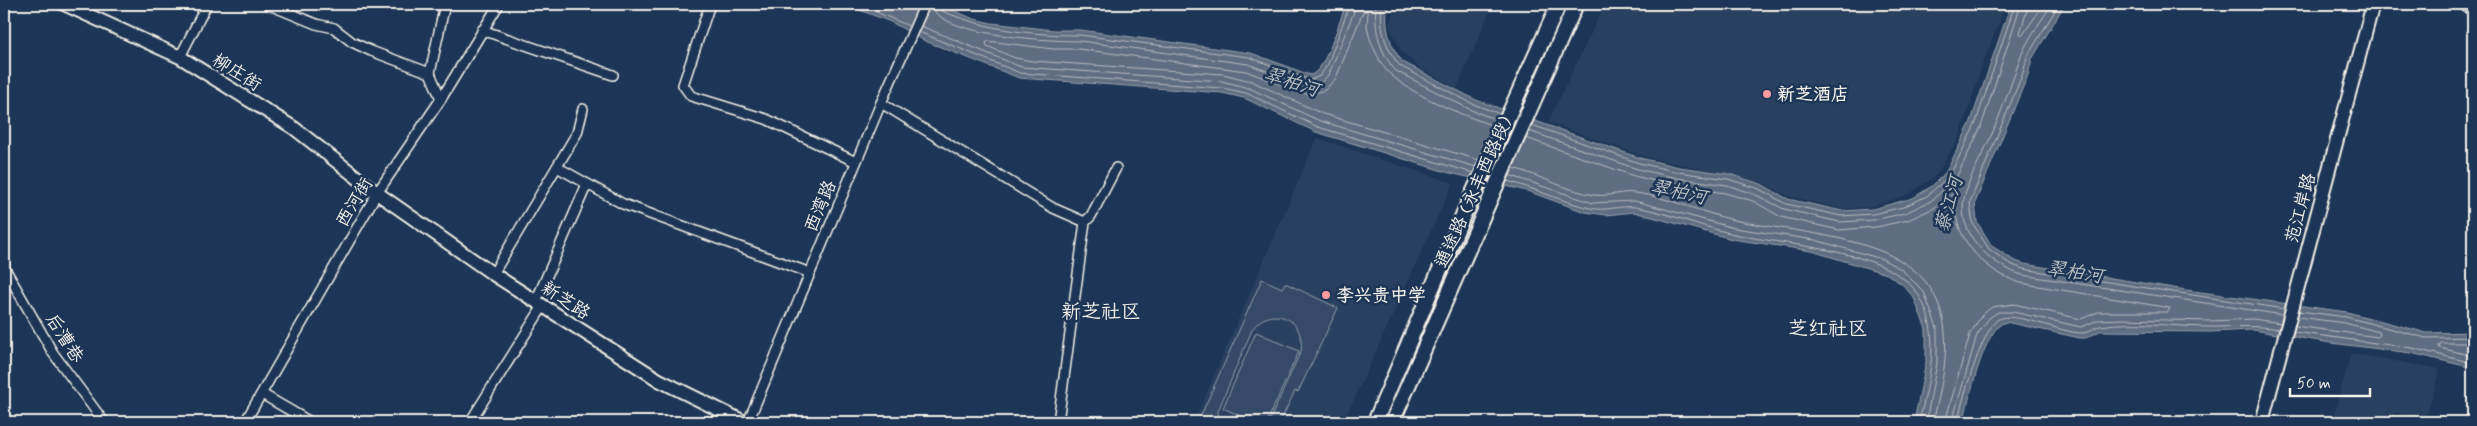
<svg xmlns="http://www.w3.org/2000/svg" width="2477" height="426" font-family="Mynerve,'LXGW WenKai TC',sans-serif">
<style>
.built{fill:#2a4060}
.green{fill:#354a67;stroke:#949ea8}
.water{fill:#5e6d82;stroke:#9aa2ab}
.lines{fill:none;stroke-linecap:round;stroke-linejoin:round}
.shore{stroke:#b8bcbf;stroke-width:1}
.street-casing{stroke:#f4f1e8;stroke-width:12}
.secondary-casing{stroke:#f4f1e8;stroke-width:16}
.primary-casing{stroke:#f4f1e8;stroke-width:18}
.street{stroke:#1d3557;stroke-width:9}
.secondary{stroke:#1d3557;stroke-width:12}
.primary{stroke:#1d3557;stroke-width:14}
.poi-dot{fill:#ff9aa2;stroke:#1d3557;stroke-width:2}
.labels{text-anchor:middle;stroke-width:5;stroke-linejoin:round;paint-order:stroke}
.street-label{font-size:18px;fill:#f4f1e8;stroke:#1d3557}
.poi-label{font-size:18px;font-weight:bold;fill:#f4f1e8;stroke:#1d3557;text-anchor:start}
.water-label{font-size:19px;font-style:italic;fill:#c0c3c4;stroke:#1d3557}
.quarter-label{font-size:20px;fill:#f4f1e8;stroke:#1d3557}
</style>
<rect width="100%" height="100%" fill="#1d3557"/>
<filter id="ink" filterUnits="userSpaceOnUse"><feTurbulence type="fractalNoise" baseFrequency=".02" numOctaves="2"/><feDisplacementMap in="SourceGraphic" scale="10" xChannelSelector="R" yChannelSelector="G"/><feConvolveMatrix kernelMatrix="1 2 1 2 8 2 1 2 1" color-interpolation-filters="sRGB"/></filter>
<g filter="url(#ink)">
<g class="built">
<polygon points="1396,4 1493,4 1457,88 1421,69 1401,51 1389,26"/>
<polygon points="1605,4 2006,4 1982,66 1960,136 1936,176 1909,194 1893,200 1870,207 1841,209 1788,196 1763,183 1643,156 1548,122"/>
<polygon points="1317,138 1453,183 1351,406 1342,422 1194,422"/>
<polygon points="2351,353 2440,369 2426,418 2395,413 2389,422 2332,422"/>
</g>
<g class="green">
<path d="M1262 279 1282 288 1285 283 1338 308 1298 392 1295 391 1280 422H1269L1301 351C1306 316 1268 304 1252 330L1218 411 1219 422H1198Z"/>
<polygon points="1256,332 1299,351 1267,422 1254,422 1223,408"/>
</g>
<path class="water" d="M844 4H938L974 19 991 23 1054 30H1080L1251 53 1310 75C1325 73 1340 19 1346 4H1388C1384 25 1389 46 1403 62L1476 100 1640 158 1679 167 1729 174 1761 184 1788 199 1842 211 1873 209 1913 198 1932 186 1946 172 1970 124 2011 4H2065L2032 59 2028 75 1975 203 1977 222 1992 246 2013 260 2024 264 2186 290 2347 312 2427 333 2473 332V368L2411 353 2331 343 2253 330 2210 332 2100 331 2086 338H2080L2006 322C1984 326 1969 402 1963 422H1914L1926 362V329L1914 298 1903 285 1887 274 1812 251 1732 239 1634 212 1606 215 1585 212 1527 191 1446 172 1316 132 1244 98 1222 93 1019 78 925 41 891 22Z"/>
<g class="lines">
<g class="shore">
<polyline points="858,4 909,26"/>
<path d="M932 4C934 36 1054 41 1080 41L1248 64 1310 87 1320 84 1329 74 1357 4"/>
<path d="M939 4 942 11C988 30 1030 35 1080 35L1249 57 1310 80 1320 76 1328 64 1350 4"/>
<path d="M1376 4C1374 29 1379 52 1396 71L1471 110 1498 120"/>
<path d="M1382 4C1379 27 1385 48 1400 66L1473 104 1500 114"/>
<polyline points="2029,4 2020,33 2022,36 2044,4"/>
<path d="M2052 4C2042 20 2028 38 2021 56 2012 82 2003 108 1992 134 1983 155 1963 186 1963 208 1963 240 1994 266 2022 275L2283 315"/>
<polyline points="2059,4 2027,57 2023,73 1970,202 1973,224 1989,249 2010,264 2023,269 2284,309"/>
<polyline points="921,26 1021,67 1222,81 1249,88 1320,121 1476,167"/>
<polyline points="919,32 1020,73 1222,88 1246,93 1318,127 1473,173"/>
<polyline points="1532,125 1639,163 1678,172 1728,179 1759,189 1786,204 1841,216 1873,214 1903,207 1927,196 1950,175 1975,125 2015,4"/>
<polyline points="1529,131 1637,169 1677,178 1727,185 1756,195 1784,209 1839,222 1874,220 1905,213 1931,201 1956,178 1981,127 2021,4"/>
<path d="M1526 138 1634 176 1676 186 1725 193 1753 201 1781 217 1839 230 1876 227 1908 220 1934 208 1955 192 1957 194C1948 235 1984 271 2020 283L2170 308 2168 312H2098L2081 319 2014 304 1992 307 1982 315 1970 334 1945 422"/>
<path d="M1479 160 1323 114 1251 81 1223 74 1032 61 1015 58 987 46 986 43 988 41 1053 49H1079L1246 71 1303 93 1312 94 1325 90 1336 78 1363 12 1366 10C1369 15 1367 19 1367 25 1368 37 1374 49 1380 61 1393 89 1465 116 1494 126"/>
<path d="M1513 168C1539 175 1570 192 1595 195 1609 197 1622 191 1636 193 1667 197 1703 213 1734 220 1788 232 1888 235 1925 281 1958 321 1944 377 1933 422"/>
<polyline points="1509,175 1593,203 1635,201 1734,228 1815,240 1882,259 1901,269 1924,292 1937,328 1937,363 1926,422"/>
<path d="M1507 181C1535 188 1562 202 1590 208 1605 212 1620 205 1635 207 1667 212 1698 226 1730 233 1780 246 1882 247 1915 290 1944 328 1929 381 1919 422"/>
<polyline points="2299,311 2346,317 2426,338 2473,337"/>
<polyline points="2295,326 2378,337 2380,335 2379,332 2345,323 2298,317"/>
<polyline points="2294,332 2412,348 2473,363"/>
<polyline points="2473,343 2441,343 2439,346 2440,348 2473,356"/>
<polyline points="1952,422 1977,335 1989,318 1998,312 2013,312 2081,327 2098,320 2123,319 2211,321 2253,319 2281,323"/>
<path d="M1958 422C1960 404 1983 330 1997 320 2013 309 2062 334 2083 333 2089 333 2093 327 2100 326 2136 320 2174 327 2211 327 2234 327 2255 325 2279 329"/>
</g>
<defs>
<g id="street">
<polyline points="267,4 316,24 334,28 352,42 371,51 430,73"/>
<polyline points="710,4 683,85 691,96 766,119 856,162"/>
<polyline points="482,30 613,75"/>
<polyline points="180,57 207,4"/>
<polyline points="441,99 430,73 445,4"/>
<polyline points="881,103 1053,208 1085,222"/>
<polyline points="557,167 623,204 810,273"/>
<polyline points="4,267 53,353 104,422"/>
<polyline points="493,274 577,133 583,109"/>
<polyline points="536,301 587,184"/>
<polyline points="262,394 310,422"/>
<polyline points="245,422 377,193 441,99 499,4"/>
<polyline points="470,422 543,306"/>
<polyline points="748,422 881,103 925,4"/>
<polyline points="1058,422 1085,222 1091,216 1116,168"/>
</g>
<g id="secondary">
<polyline points="64,4 180,57 294,128 377,193 493,274 659,380 744,422"/>
<polyline points="2465,4 2473,9"/>
<polyline points="2262,422 2373,4"/>
</g>
<g id="primary">
<polyline points="1375,422 1464,213 1559,4"/>
<polyline points="1392,422 1576,4"/>
</g>
</defs>
<use href="#street" class="street-casing"/>
<use href="#secondary" class="secondary-casing"/>
<use href="#primary" class="primary-casing"/>
<use href="#street" class="street"/>
<use href="#secondary" class="secondary"/>
<use href="#primary" class="primary"/>
</g>
</g>
<g class="poi-dot">
<circle cx="1767" cy="94" r="5"/>
<circle cx="1326" cy="295" r="5"/>
</g>
<g class="labels">
<g class="street-label">
<text transform="translate(237 72) rotate(32)" y="6">柳庄街</text>
<text transform="translate(1473 192) rotate(-66)" y="6">通途路 (永丰西路段)</text>
<text transform="translate(354 202) rotate(-59)" y="6">西河街</text>
<text transform="translate(820 206) rotate(-67)" y="6">西湾路</text>
<text transform="translate(2300 208) rotate(-75)" y="6">范江岸路</text>
<text transform="translate(566 300) rotate(33)" y="6">新芝路</text>
<text transform="translate(65 338) rotate(58)" y="6">后漕巷</text>
</g>
<g class="poi-label">
<text x="1777" y="100">新芝酒店</text>
<text x="1336" y="301">李兴贵中学</text>
</g>
<g class="water-label">
<text transform="translate(1292 81) rotate(18)" y="7">翠柏河</text>
<text transform="translate(1679 191) rotate(12)" y="7">翠柏河</text>
<text transform="translate(1948 204) rotate(-74)" y="7">蔡江河</text>
<text transform="translate(2075 271) rotate(9)" y="7">翠柏河</text>
</g>
<g class="quarter-label">
<text x="1101" y="318">新芝社区</text>
<text x="1828" y="335">芝红社区</text>
</g>
</g>
<rect width="2477" height="426" fill="none" stroke="#1d3557" stroke-width="20"/>
<rect x="10" y="10" width="2457" height="406" fill="none" stroke="#f4f1e8" stroke-width="2" filter="url(#ink)"/>
<path d="M2290 388v8h80v-8" fill="none" stroke="#f4f1e8" stroke-width="2.5"/>
<text x="2297" y="388" font-size="15" fill="#f4f1e8" stroke="#1d3557" stroke-width="4" paint-order="stroke">50 m</text>
</svg>
